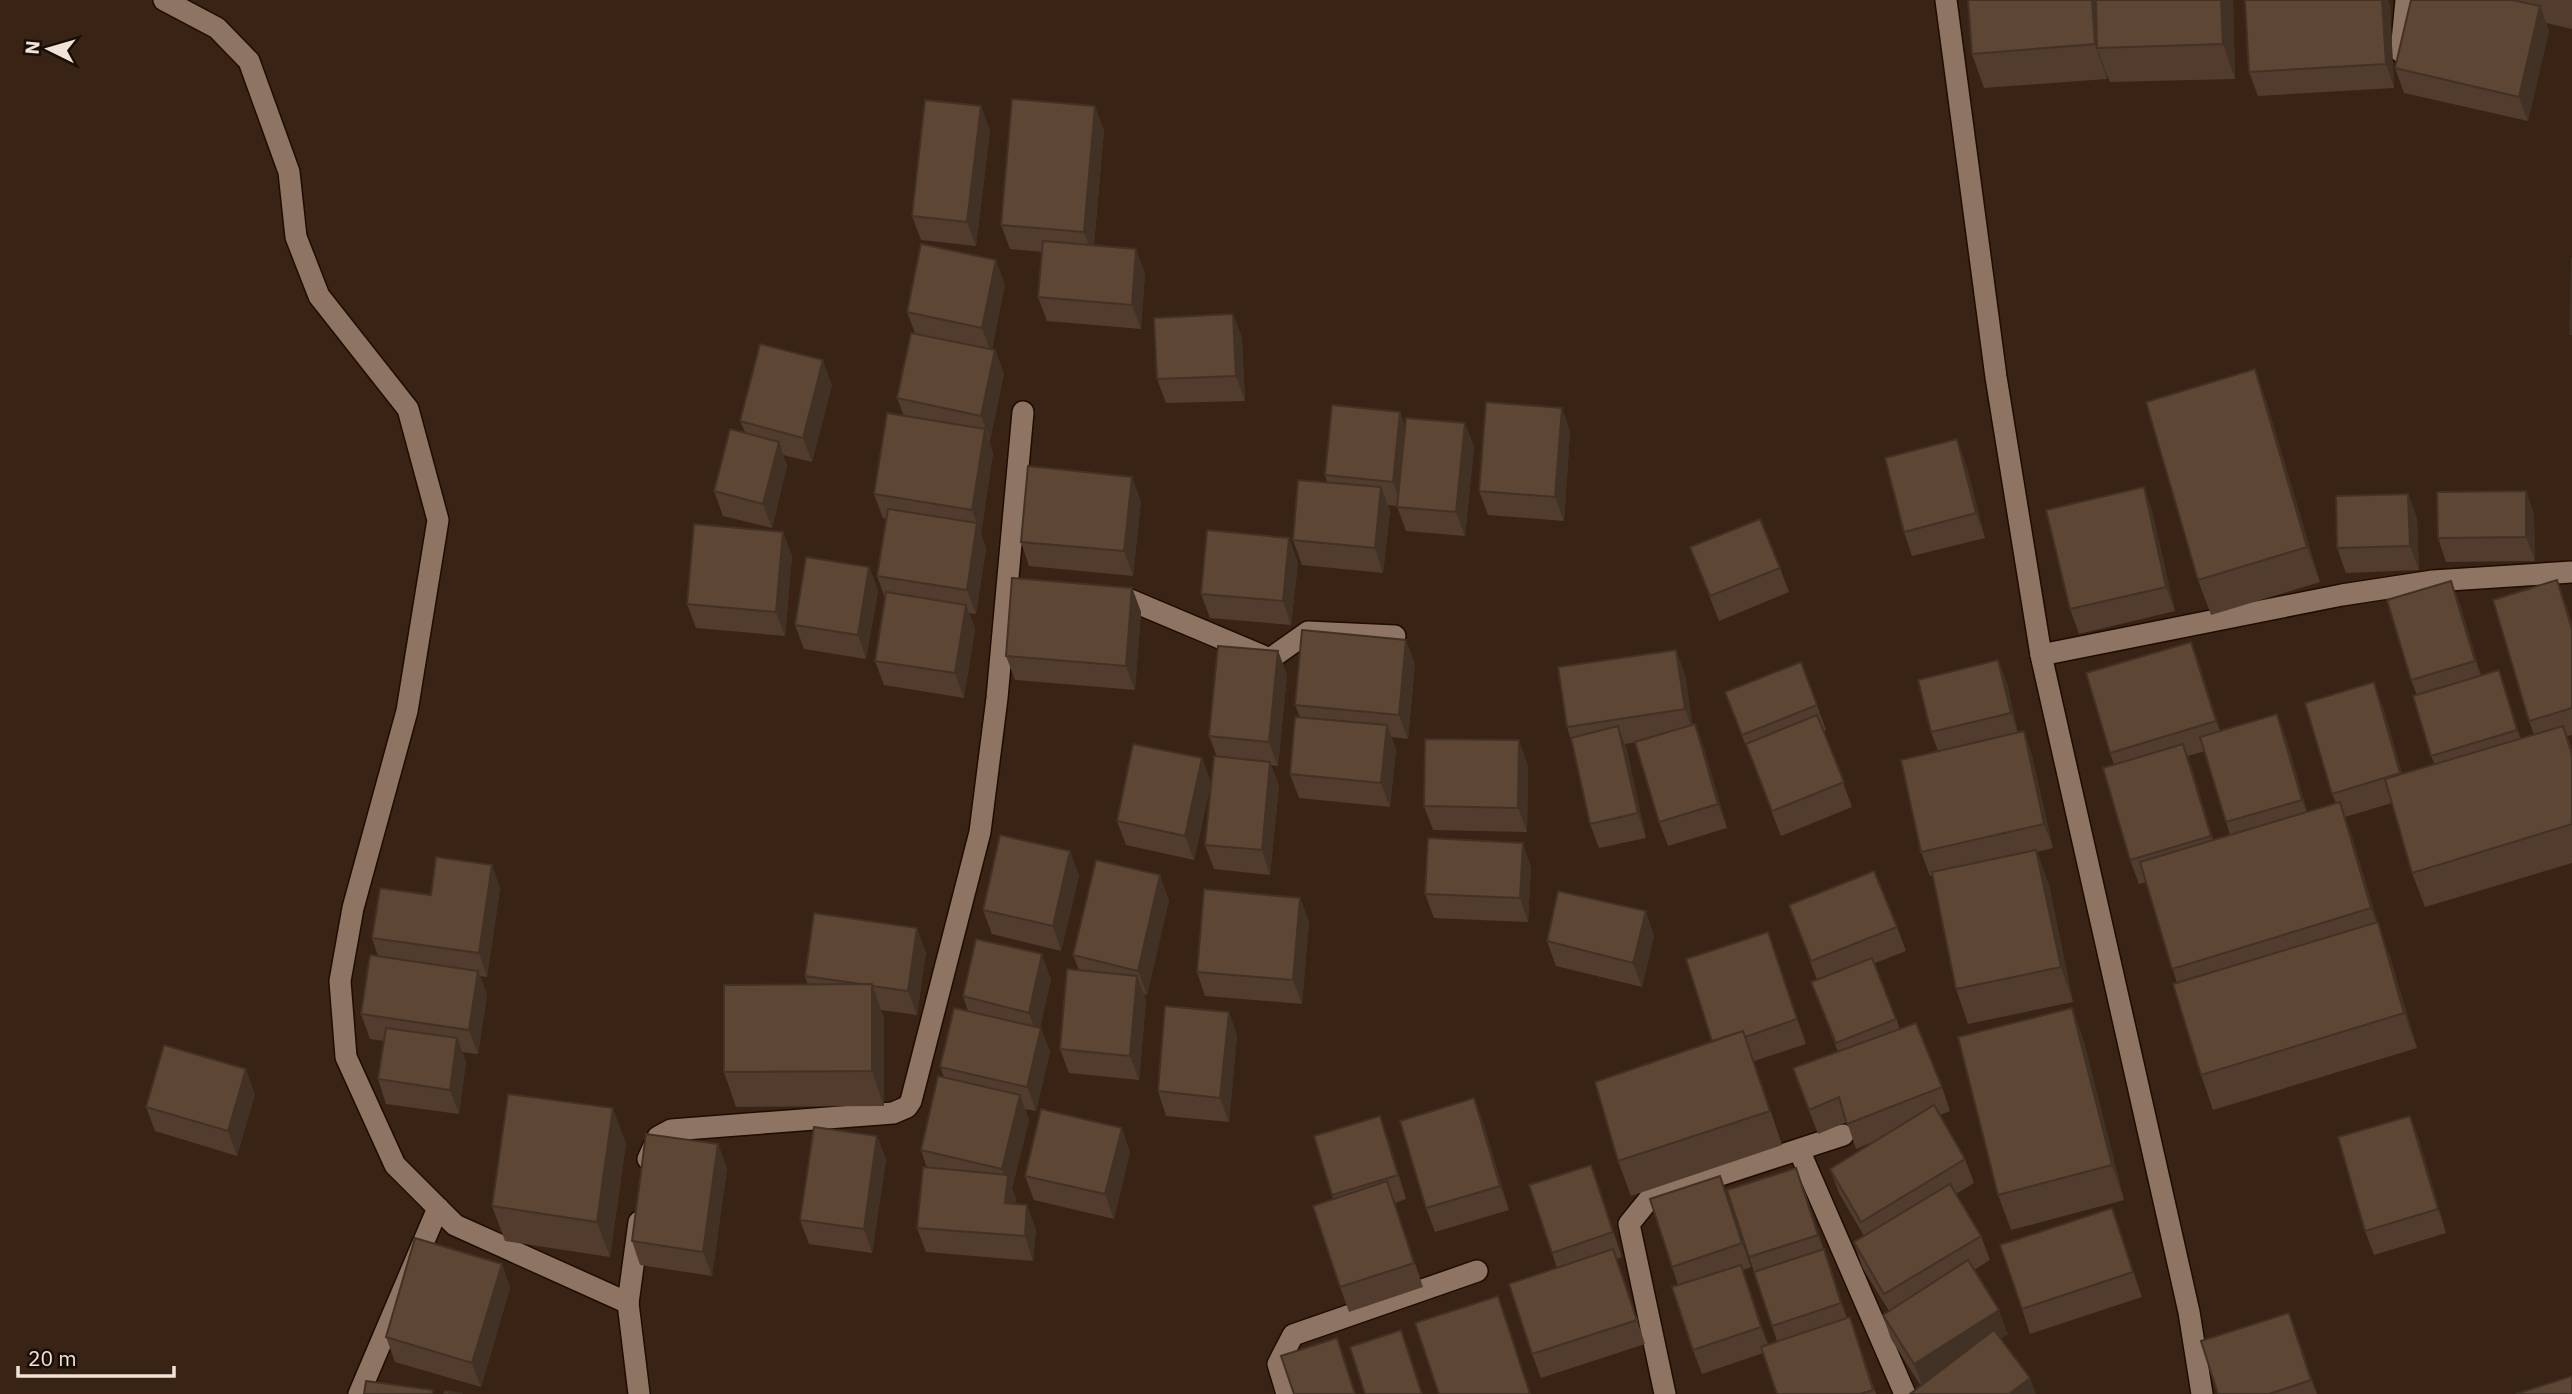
<svg xmlns="http://www.w3.org/2000/svg" width="2572" height="1394" font-family="'IBM Plex Sans',sans-serif">
<style>
.lines{fill:none;stroke-linecap:round;stroke-linejoin:round}
.minor-casing{stroke:#1f0c01;stroke-width:24}
.minor{stroke:#8e7462;stroke-width:21}
.wall{fill:#513c2e;fill-rule:evenodd}
.shaded-wall{fill:#423125}
.building{fill:#5e4635;stroke:#423125;stroke-width:2}
</style>
<rect width="100%" height="100%" fill="#392314"/>
<g class="lines">
<defs>
<g id="minor">
<polyline points="164,0 217,28 249,61 289,172 296,237 319,296 408,409 438,520 407,711 353,908 340,981 346,1057 395,1165 455,1225 628,1303 639,1394"/>
<polyline points="1946,0 1996,377 2041,655 2189,1312 2202,1394"/>
<polyline points="2401,52 2406,0"/>
<polyline points="1111,597 1130,600 1270,659 1308,632 1395,636"/>
<polyline points="2041,655 2342,595 2433,581 2572,572"/>
<polyline points="1799,1150 1905,1394"/>
<polyline points="648,1159 658,1137 671,1130 893,1113 907,1107 911,1101 980,832 997,698 1023,412"/>
<polyline points="628,1303 639,1222"/>
<polyline points="359,1394 438,1208"/>
<polyline points="1287,1394 1278,1364 1293,1335 1477,1271"/>
<polyline points="1665,1394 1629,1224 1650,1198 1843,1135"/>
</g>
</defs>
<use href="#minor" class="minor-casing"/>
<use href="#minor" class="minor"/>
</g>
<g class="wall">
<polygon points="1968,0 2233,0 2235,79 2110,82 2107,75 2107,79 1984,88 1972,54"/>
<polygon points="2411,0 2572,0 2572,29 2546,23 2549,31 2528,121 2404,93 2395,68"/>
<polygon points="2390,4 2394,88 2258,96 2249,72"/>
<polygon points="981,106 990,131 976,246 921,240 912,216"/>
<polygon points="1104,130 1094,245 1145,273 1141,329 1047,321 1038,297 1042,252 1010,249 1001,225"/>
<polygon points="1005,284 992,349 995,350 1004,374 990,440 989,440 993,453 981,534 986,548 976,614 969,613 975,629 964,698 884,685 875,661 885,598 877,576 886,519 883,518 874,494 904,416 897,398 915,333 907,312"/>
<polygon points="1233,314 1242,338 1245,401 1166,403 1157,379"/>
<polygon points="2255,369 2267,404 2320,582 2211,615 2198,580"/>
<polygon points="832,385 812,462 783,455 787,466 772,528 723,516 714,491 745,432 740,421"/>
<polygon points="1562,408 1570,432 1564,521 1488,515 1479,491"/>
<polygon points="1400,412 1405,427 1465,423 1474,447 1465,536 1406,531 1397,506 1387,505 1390,511 1383,573 1302,565 1293,540 1327,482 1325,475"/>
<polygon points="1966,464 1985,538 1912,556 1904,532"/>
<polygon points="2144,487 2152,511 2175,611 2079,634 2070,609"/>
<polygon points="2526,491 2534,515 2535,561 2446,562 2438,538"/>
<polygon points="2408,494 2417,518 2419,570 2346,573 2337,548"/>
<polygon points="1141,501 1133,576 1029,566 1021,542"/>
<polygon points="783,532 792,556 785,636 696,628 687,604"/>
<polygon points="1690,547 1780,568 1789,592 1719,621"/>
<polygon points="1298,562 1291,625 1210,618 1201,594"/>
<polygon points="869,567 878,591 866,659 804,649 795,625"/>
<path d="M2451 581 2460 605 2481 675 2499 670 2507 694 2521 739 2534 735 2529 721 2566 605 2572 624V735L2567 736 2572 750V863L2425 907 2412 873 2392 803 2345 817 2352 837 2377 922 2390 957 2417 1048 2213 1110 2201 1075 2177 983 2146 882 2139 884 2130 860 2114 765 2110 753 2191 642 2200 666 2220 731 2277 714 2286 738 2307 812 2336 803 2332 794 2383 707 2402 774 2435 765 2431 756 2417 695 2411 680ZM2205 751 2230 835 2213 840 2188 756Z"/>
<polygon points="1132,588 1141,612 1135,690 1015,680 1006,656"/>
<polygon points="1278,651 1287,675 1278,766 1271,765 1279,786 1270,875 1214,869 1205,845 1217,757 1209,736"/>
<polygon points="1998,660 2007,684 2018,733 2024,731 2032,756 2053,848 2037,852 2049,885 2073,1002 1968,1024 1956,989 1933,876 1930,876 1921,852 1938,751 1931,732"/>
<polygon points="1415,664 1408,739 1391,737 1396,749 1390,807 1299,798 1290,774 1300,717 1295,705"/>
<polygon points="1685,674 1692,725 1695,724 1704,749 1727,828 1668,846 1659,822 1638,742 1625,744 1627,751 1646,838 1599,848 1590,824 1571,740 1567,727"/>
<polygon points="1725,692 1817,705 1826,730 1824,731 1852,807 1781,836"/>
<polygon points="1202,758 1211,783 1194,860 1126,845 1117,821"/>
<polygon points="1528,765 1527,832 1433,830 1424,806"/>
<polygon points="1070,851 1079,876 1061,951 992,934 983,910"/>
<polygon points="492,865 500,889 487,977 480,976 487,995 478,1054 462,1052 466,1062 459,1114 386,1104 378,1079 384,1041 370,1039 361,1014 378,956 372,938 431,895"/>
<polygon points="1531,867 1528,922 1434,918 1425,894"/>
<polygon points="1300,898 1309,922 1302,1004 1205,996 1197,972"/>
<polygon points="1169,900 1147,995 1144,994 1146,1001 1139,1080 1069,1073 1060,1049 1079,970 1073,955"/>
<polygon points="1789,905 1897,927 1906,951 1875,963 1900,1029 1942,1087 1950,1111 1940,1115 1965,1159 1974,1183 1956,1194 1981,1236 1990,1260 1974,1270 2008,1334 1921,1386 1891,1339 1883,1315 1889,1311 1862,1267 1854,1242 1864,1236 1839,1193 1830,1169 1875,1141 1856,1149 1847,1122 1818,1134 1793,1068 1838,1052 1811,982 1817,980"/>
<polygon points="1768,932 1806,1044 1754,1061 1782,1145 1631,1196 1618,1161 1712,1041"/>
<polygon points="1654,936 1642,987 1556,966 1547,941"/>
<polygon points="926,952 917,1015 881,1010 884,1019 884,1106 736,1107 724,1072 808,985 805,976"/>
<polygon points="1051,979 1040,1028 1050,1052 1036,1111 1025,1109 1029,1120 1012,1188 1016,1199 1016,1204 1036,1229 1033,1261 926,1252 917,1228 927,1168 921,1150 944,1077 940,1067 968,1011 963,996"/>
<polygon points="2072,1008 2084,1042 2124,1200 2011,1230 1998,1195"/>
<polygon points="1229,1012 1237,1036 1229,1122 1166,1116 1158,1091"/>
<polygon points="255,1094 237,1156 155,1131 146,1107"/>
<polygon points="2410,1116 2419,1140 2446,1233 2374,1255 2365,1231"/>
<polygon points="1483,1122 1509,1210 1435,1232 1426,1208"/>
<polygon points="877,1136 886,1160 872,1253 809,1244 800,1220"/>
<polygon points="1314,1136 1389,1141 1406,1199 1395,1203 1423,1287 1349,1312 1340,1287 1333,1199"/>
<polygon points="626,1143 610,1257 505,1241 492,1206"/>
<polygon points="718,1144 727,1169 712,1276 640,1265 632,1241"/>
<polygon points="1130,1152 1114,1219 1034,1200 1025,1176"/>
<polygon points="1591,1165 1622,1257 1617,1259 1645,1344 1541,1378 1532,1354 1557,1268 1552,1253"/>
<polygon points="1805,1192 1824,1250 1824,1249 1833,1274 1847,1318 1850,1317 1876,1394 1777,1394 1763,1353 1702,1374 1693,1350 1678,1285 1672,1267 1729,1200 1751,1267 1743,1270 1768,1344 1777,1341 1749,1257"/>
<polygon points="2112,1208 2142,1297 2030,1334 2022,1309"/>
<polygon points="502,1264 510,1288 481,1387 395,1362 386,1337"/>
<polygon points="2298,1337 2317,1394 2218,1394"/>
</g>
<g class="shaded-wall">
<polygon points="2092,0 2102,0 2097,48 2107,75 2107,79 2095,44"/>
<polygon points="2221,0 2233,0 2235,79 2223,44"/>
<polygon points="2382,0 2388,0 2390,4 2394,88 2386,64"/>
<polygon points="2540,6 2549,31 2528,121 2519,97"/>
<polygon points="981,106 990,131 976,246 967,222"/>
<polygon points="1095,106 1104,130 1093,256 1084,232"/>
<polygon points="1136,249 1145,273 1141,329 1132,305"/>
<polygon points="996,260 1005,284 991,352 982,328"/>
<polygon points="1233,314 1242,338 1245,401 1236,376"/>
<polygon points="995,350 1004,374 990,440 981,416"/>
<polygon points="823,360 832,385 812,462 803,438"/>
<polygon points="2255,369 2267,404 2320,582 2307,547"/>
<polygon points="1562,408 1570,432 1564,521 1555,497"/>
<polygon points="1400,412 1408,436 1402,506 1393,482"/>
<polygon points="1465,423 1474,447 1465,536 1456,512"/>
<polygon points="985,429 993,453 981,534 986,548 976,614 967,590 977,523 972,510"/>
<polygon points="1957,439 1966,464 1985,538 1976,513"/>
<polygon points="779,442 787,466 772,528 763,504"/>
<polygon points="1132,477 1141,501 1133,576 1124,551"/>
<polygon points="1381,487 1390,511 1383,573 1375,548"/>
<polygon points="2144,487 2152,511 2175,611 2166,587"/>
<polygon points="2526,491 2534,515 2535,561 2526,537"/>
<polygon points="2408,494 2417,518 2419,570 2410,546"/>
<polygon points="783,532 792,556 785,636 776,612"/>
<polygon points="1289,538 1298,562 1291,625 1283,601"/>
<polygon points="869,567 878,591 866,659 858,635"/>
<polygon points="2557,580 2566,605 2572,624 2572,629"/>
<polygon points="2451,581 2460,605 2484,685 2475,661"/>
<polygon points="1132,588 1141,612 1135,690 1126,666"/>
<polygon points="966,605 975,629 964,698 955,673"/>
<polygon points="1406,640 1415,664 1408,739 1399,715"/>
<polygon points="2191,642 2200,666 2225,745 2216,721"/>
<polygon points="1676,650 1685,674 1694,733 1685,709"/>
<polygon points="1278,651 1287,675 1278,766 1269,742"/>
<polygon points="1998,660 2007,684 2019,737 2011,713"/>
<polygon points="2499,670 2507,694 2526,755 2517,730"/>
<polygon points="2374,682 2383,707 2409,798 2400,773"/>
<polygon points="2277,714 2286,738 2311,824 2302,800"/>
<polygon points="1695,724 1704,749 1727,828 1718,804"/>
<polygon points="1387,725 1396,749 1390,807 1381,783"/>
<polygon points="1618,726 1627,751 1646,838 1638,813"/>
<polygon points="2024,731 2032,756 2053,848 2044,824"/>
<polygon points="1519,740 1528,765 1527,832 1518,808"/>
<polygon points="2183,744 2192,768 2220,861 2211,836"/>
<polygon points="1202,758 1211,783 1194,860 1185,836"/>
<polygon points="1270,762 1279,786 1270,875 1262,850"/>
<polygon points="2340,802 2352,837 2384,943 2371,908"/>
<polygon points="1523,843 1531,867 1528,922 1520,898"/>
<polygon points="2036,850 2049,885 2073,1002 2061,967"/>
<polygon points="1070,851 1079,876 1061,951 1053,926"/>
<polygon points="492,865 500,889 487,977 479,953"/>
<polygon points="1160,875 1169,900 1147,995 1138,971"/>
<polygon points="1300,898 1309,922 1302,1004 1293,980"/>
<polygon points="1646,911 1654,936 1642,987 1633,963"/>
<polygon points="2378,922 2390,957 2417,1048 2404,1013"/>
<polygon points="917,928 926,952 917,1015 908,991"/>
<polygon points="1768,932 1777,956 1806,1044 1797,1019"/>
<polygon points="1042,954 1051,979 1038,1037 1029,1013"/>
<polygon points="478,971 487,995 478,1054 469,1030"/>
<polygon points="1137,976 1146,1001 1139,1080 1130,1056"/>
<polygon points="872,984 884,1019 884,1106 872,1071"/>
<polygon points="2072,1008 2084,1042 2124,1200 2112,1165"/>
<polygon points="1229,1012 1237,1036 1229,1122 1220,1098"/>
<polygon points="1041,1028 1050,1052 1036,1111 1027,1087"/>
<polygon points="457,1038 466,1062 459,1114 450,1090"/>
<polygon points="246,1069 255,1094 237,1156 228,1131"/>
<polygon points="1020,1095 1029,1120 1012,1188 1016,1199 1014,1227 1005,1203 1007,1183 1002,1169"/>
<polygon points="1474,1098 1483,1122 1509,1210 1500,1186"/>
<polygon points="613,1108 626,1143 610,1257 597,1222"/>
<polygon points="1380,1116 1389,1141 1406,1199 1398,1175"/>
<polygon points="2410,1116 2419,1140 2446,1233 2438,1209"/>
<polygon points="1122,1128 1130,1152 1114,1219 1105,1194"/>
<polygon points="877,1136 886,1160 872,1253 864,1229"/>
<polygon points="718,1144 727,1169 712,1276 703,1252"/>
<polygon points="1591,1165 1600,1189 1622,1257 1613,1232"/>
<polygon points="1796,1168 1805,1192 1827,1259 1818,1235"/>
<polygon points="1720,1176 1729,1200 1751,1267 1742,1243"/>
<polygon points="1027,1205 1036,1229 1033,1261 1025,1236"/>
<polygon points="2112,1208 2121,1232 2142,1297 2133,1272"/>
<polygon points="1824,1249 1833,1274 1850,1327 1841,1303"/>
<polygon points="502,1264 510,1288 481,1387 472,1363"/>
<polygon points="1741,1265 1750,1289 1770,1351 1761,1327"/>
<polygon points="1498,1296 1507,1320 1531,1394 1530,1394"/>
<polygon points="1999,1310 2008,1334 1923,1388 1914,1364"/>
<polygon points="2289,1313 2298,1337 2317,1394 2311,1380"/>
<polygon points="2030,1378 2036,1394 2009,1394"/>
</g>
<g class="building">
<polygon points="1968,0 2092,0 2095,44 1972,54"/>
<polygon points="2096,0 2221,0 2223,44 2097,48"/>
<polygon points="2245,0 2382,0 2386,64 2249,72"/>
<polygon points="2411,0 2512,0 2540,6 2519,97 2395,68"/>
<polygon points="1012,99 1095,106 1084,232 1001,225"/>
<polygon points="925,100 981,106 967,222 912,216"/>
<polygon points="1043,241 1136,249 1132,305 1038,297"/>
<polygon points="921,244 996,260 982,328 907,312"/>
<polygon points="2572,258 2572,334 2570,334"/>
<polygon points="1233,314 1236,376 1157,379 1154,318"/>
<polygon points="911,333 995,350 981,416 897,398"/>
<polygon points="760,344 823,360 803,438 740,421"/>
<polygon points="2255,369 2307,547 2198,580 2146,402"/>
<polygon points="1486,402 1562,408 1555,497 1479,491"/>
<polygon points="1332,405 1400,412 1393,482 1325,475"/>
<polygon points="887,413 985,429 972,510 874,494"/>
<polygon points="1406,418 1465,423 1456,512 1397,507"/>
<polygon points="730,429 779,442 763,504 714,491"/>
<polygon points="1957,439 1976,513 1904,532 1885,458"/>
<polygon points="1028,466 1132,477 1124,551 1021,542"/>
<polygon points="1298,480 1381,487 1375,548 1293,540"/>
<polygon points="2144,487 2166,587 2070,609 2046,510"/>
<polygon points="2526,491 2526,537 2438,538 2437,492"/>
<polygon points="2408,494 2410,546 2337,548 2336,496"/>
<polygon points="888,509 977,523 967,590 877,576"/>
<polygon points="1760,519 1780,568 1710,596 1690,547"/>
<polygon points="694,524 783,532 776,612 687,604"/>
<polygon points="1207,530 1289,538 1283,601 1201,594"/>
<polygon points="806,557 869,567 858,635 795,625"/>
<polygon points="1012,578 1132,588 1126,666 1006,656"/>
<polygon points="2557,580 2572,629 2572,708 2529,721 2493,600"/>
<polygon points="2451,581 2475,661 2411,680 2387,600"/>
<polygon points="886,592 966,605 955,673 875,661"/>
<polygon points="1302,630 1406,640 1399,715 1295,705"/>
<polygon points="2191,642 2216,721 2110,753 2086,673"/>
<polygon points="1218,646 1278,651 1269,742 1209,736"/>
<polygon points="1676,650 1685,709 1567,727 1558,667"/>
<polygon points="1998,660 2011,713 1931,732 1918,680"/>
<polygon points="1801,662 1817,705 1742,735 1725,692"/>
<polygon points="2499,670 2517,730 2431,756 2413,696"/>
<polygon points="2374,682 2400,773 2332,794 2305,703"/>
<polygon points="2277,714 2302,800 2226,822 2200,737"/>
<polygon points="1817,715 1844,782 1772,811 1746,744"/>
<polygon points="1295,717 1387,725 1381,783 1290,774"/>
<polygon points="1695,724 1718,804 1659,822 1635,742"/>
<polygon points="1618,726 1638,813 1590,824 1571,738"/>
<polygon points="2563,726 2572,755 2572,824 2412,873 2385,779"/>
<polygon points="2024,731 2044,824 1921,852 1901,760"/>
<polygon points="1425,739 1519,740 1518,808 1424,806"/>
<polygon points="1133,744 1202,758 1185,836 1117,821"/>
<polygon points="2183,744 2211,836 2130,860 2103,768"/>
<polygon points="1214,756 1270,762 1262,850 1205,845"/>
<polygon points="2340,802 2371,908 2172,969 2140,862"/>
<polygon points="1000,835 1070,851 1053,926 983,910"/>
<polygon points="1428,838 1523,843 1520,898 1425,894"/>
<polygon points="2036,850 2061,967 1956,989 1932,872"/>
<polygon points="436,857 492,865 479,953 372,938 380,888 431,895"/>
<polygon points="1096,860 1160,875 1138,971 1073,955"/>
<polygon points="1874,871 1897,927 1811,961 1789,905"/>
<polygon points="1204,889 1300,898 1293,980 1197,972"/>
<polygon points="1558,891 1646,911 1633,963 1547,941"/>
<polygon points="814,913 917,928 908,991 872,986 872,984 861,984 805,976"/>
<polygon points="2378,922 2404,1013 2201,1075 2173,984"/>
<polygon points="1768,932 1797,1019 1745,1037 1743,1031 1712,1041 1686,959"/>
<polygon points="976,939 1042,954 1029,1013 963,996"/>
<polygon points="370,955 478,971 469,1030 361,1014"/>
<polygon points="1872,958 1896,1019 1836,1043 1811,982"/>
<polygon points="1067,969 1137,976 1130,1056 1060,1049"/>
<polygon points="872,984 872,1071 724,1072 724,985"/>
<polygon points="1165,1006 1229,1012 1220,1098 1158,1091"/>
<polygon points="954,1008 1041,1028 1027,1087 940,1067"/>
<polygon points="2072,1008 2112,1165 1998,1195 1958,1037"/>
<polygon points="1916,1023 1942,1087 1847,1124 1839,1097 1809,1110 1793,1068"/>
<polygon points="386,1028 457,1038 450,1090 378,1079"/>
<polygon points="1743,1031 1770,1111 1618,1161 1595,1082"/>
<polygon points="164,1045 246,1069 228,1131 146,1107"/>
<polygon points="938,1076 1020,1095 1002,1169 921,1150"/>
<polygon points="508,1094 613,1108 597,1222 492,1206"/>
<polygon points="1474,1098 1500,1186 1426,1208 1400,1121"/>
<polygon points="1934,1105 1965,1159 1861,1222 1830,1169"/>
<polygon points="1041,1109 1122,1128 1105,1194 1025,1176"/>
<polygon points="1380,1116 1398,1175 1332,1195 1314,1136"/>
<polygon points="2410,1116 2438,1209 2365,1231 2338,1137"/>
<polygon points="814,1127 877,1136 864,1229 800,1220"/>
<polygon points="646,1134 718,1144 703,1252 632,1241"/>
<polygon points="1591,1165 1613,1232 1552,1253 1529,1185"/>
<polygon points="923,1167 1008,1175 1005,1203 1027,1205 1025,1236 917,1228"/>
<polygon points="1796,1168 1818,1235 1749,1257 1727,1190"/>
<polygon points="1720,1176 1742,1243 1672,1267 1650,1199"/>
<polygon points="1387,1181 1414,1263 1340,1287 1313,1206"/>
<polygon points="1950,1184 1981,1236 1884,1294 1854,1242"/>
<polygon points="2112,1208 2133,1272 2022,1309 2000,1245"/>
<polygon points="415,1238 502,1264 472,1363 386,1337"/>
<polygon points="1613,1249 1637,1320 1532,1354 1509,1284"/>
<polygon points="1824,1249 1841,1303 1772,1326 1754,1272"/>
<polygon points="1968,1260 1999,1310 1914,1364 1883,1315"/>
<polygon points="1741,1265 1761,1327 1693,1350 1672,1287"/>
<polygon points="1498,1296 1530,1394 1439,1394 1415,1323"/>
<polygon points="2289,1313 2311,1380 2269,1394 2218,1394 2201,1341"/>
<polygon points="1850,1317 1873,1390 1860,1394 1777,1394 1761,1347"/>
<polygon points="1401,1330 1422,1394 1365,1394 1350,1347"/>
<polygon points="1994,1330 2030,1378 2009,1394 1910,1394"/>
<polygon points="1337,1338 1355,1394 1294,1394 1281,1356"/>
<polygon points="2572,1376 2572,1394 2516,1394"/>
<polygon points="366,1381 433,1390 432,1394 364,1394"/>
<polygon points="445,1391 463,1394 444,1394"/>
</g>
<g transform="translate(49 49) rotate(275)" stroke="#190f09" stroke-width="5" paint-order="stroke">
<path d="M0-5L12 26L0 18L-12 26Z" fill="#f2e3d9"/>
<text y="-10" font-size="19" font-weight="bold" text-anchor="middle" fill="#f2e3d9">N</text>
</g>
<path d="M18 1366v10h156v-10" fill="none" stroke="#f2e3d9" stroke-width="3.5"/>
<text x="28" y="1366" font-size="21" fill="#f2e3d9" stroke="#190f09" stroke-width="5" paint-order="stroke">20 m</text>
</svg>
